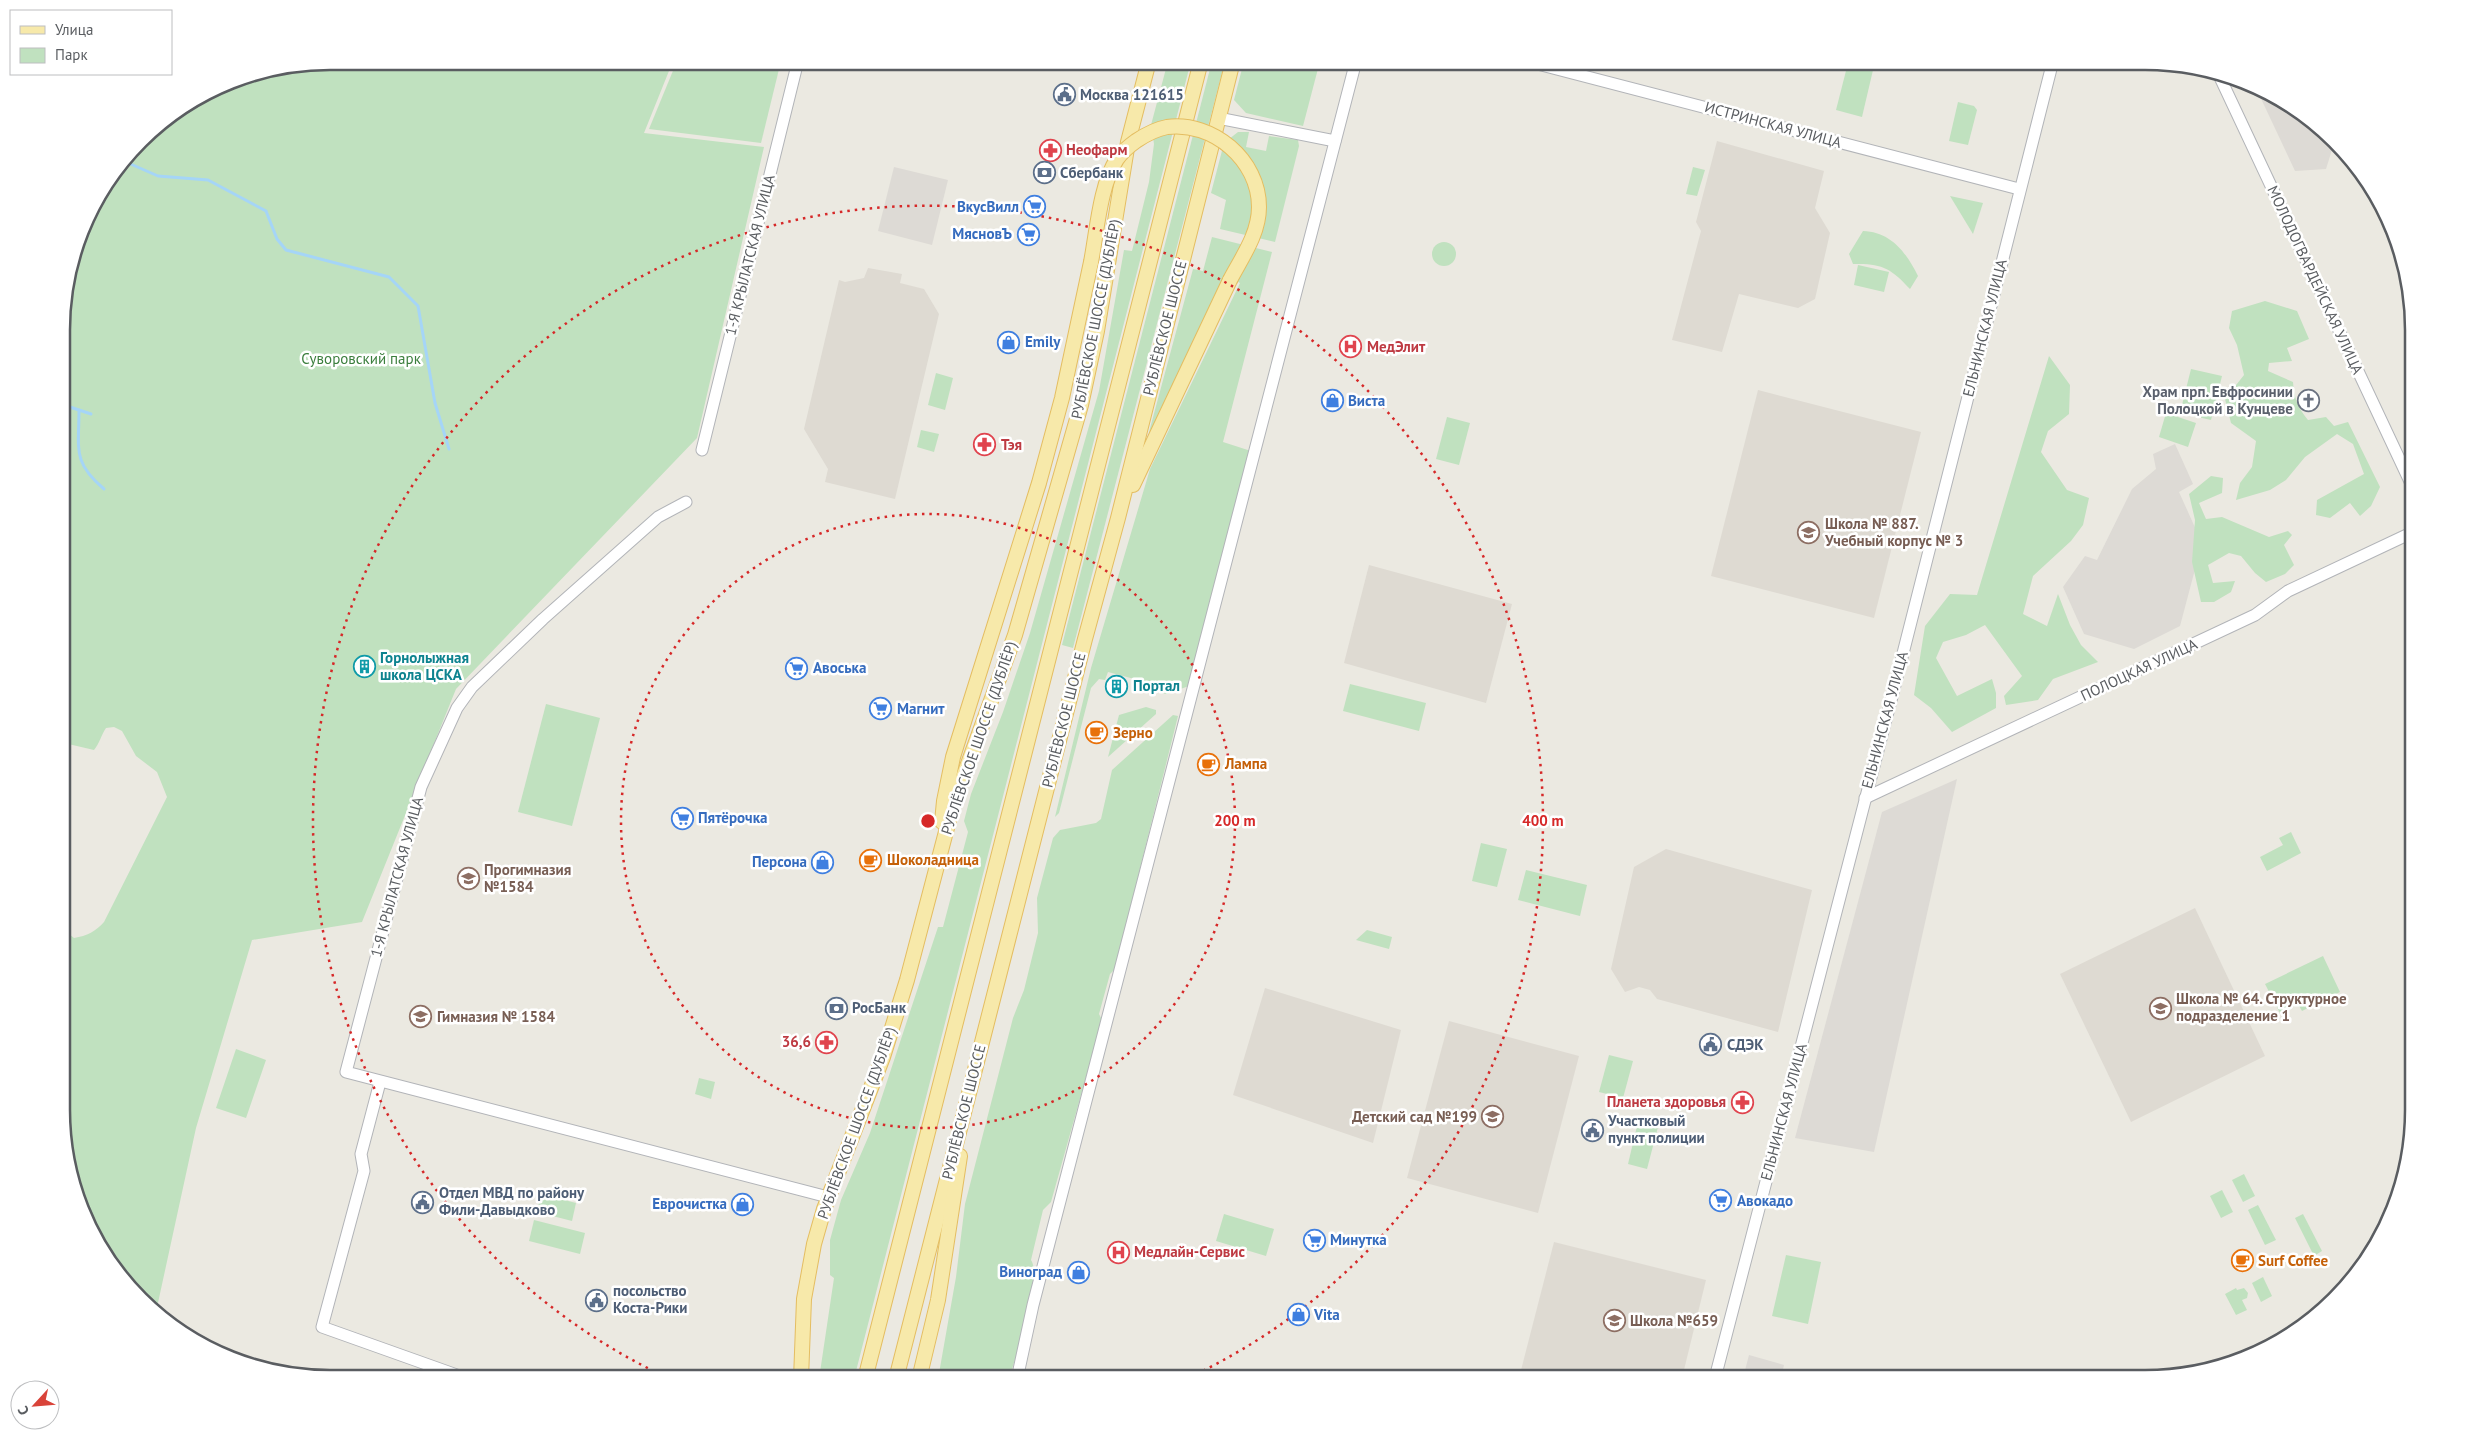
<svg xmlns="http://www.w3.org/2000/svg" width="2475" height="1440" font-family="'PT Sans',sans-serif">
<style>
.industrial{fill:#dddad5}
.education{fill:#dedad2}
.green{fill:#c0e1bf}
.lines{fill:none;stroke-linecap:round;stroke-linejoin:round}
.stream{stroke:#a5d5f7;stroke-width:3}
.minor-casing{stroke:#b2b4b8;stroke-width:13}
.major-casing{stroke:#e4bd61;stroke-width:16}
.minor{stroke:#fff;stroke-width:11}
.major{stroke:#f7e9aa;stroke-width:14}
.major-bridge-casing{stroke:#e4bd61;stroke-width:16;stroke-linecap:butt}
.major-bridge{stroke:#f7e9aa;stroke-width:14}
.ring{fill:none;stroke:#d62828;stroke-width:2.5;stroke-dasharray:2.5 5}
.labels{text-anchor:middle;stroke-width:5;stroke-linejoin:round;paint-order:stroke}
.service-label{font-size:15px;font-weight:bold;fill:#4e5e75;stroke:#fff;text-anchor:start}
.street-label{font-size:15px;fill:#5a5d61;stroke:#fff}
.health-label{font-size:15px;font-weight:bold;fill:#be3a42;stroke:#fff;text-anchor:start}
.shop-label{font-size:15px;font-weight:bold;fill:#366cbe;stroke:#fff;text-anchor:start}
.park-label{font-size:15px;fill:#3b7e3d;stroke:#fff}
.worship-label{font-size:15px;font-weight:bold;fill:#5b616d;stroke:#fff;text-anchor:end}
.education-label{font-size:15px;font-weight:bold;fill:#785e54;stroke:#fff;text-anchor:start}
.culture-label{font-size:15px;font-weight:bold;fill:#0d838f;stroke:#fff;text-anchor:start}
.food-label{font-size:15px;font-weight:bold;fill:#c56008;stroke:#fff;text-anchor:start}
.rim{fill:none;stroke:#5a5d61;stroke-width:2.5}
.centre{fill:#d62828;stroke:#fff;stroke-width:2.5}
.ring-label{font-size:15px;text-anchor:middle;font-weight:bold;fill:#d62828;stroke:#fff;stroke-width:5;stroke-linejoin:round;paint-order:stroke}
</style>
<rect width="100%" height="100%" fill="#ebe9e1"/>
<g class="industrial">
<polygon points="2256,88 2280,97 2335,140 2326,169 2295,171"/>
<polygon points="894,167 948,180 932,245 878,231"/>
<polygon points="2175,444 2193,484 2179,492 2202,543 2180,626 2134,649 2084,634 2063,587 2085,556 2097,560 2132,489 2156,469 2153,454"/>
<polygon points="1957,779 1874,1152 1795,1138 1882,812"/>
<polygon points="1749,1355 1784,1365 1781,1378 1743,1378"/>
</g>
<g class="education">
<polygon points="1717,141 1824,171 1815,208 1830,233 1815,299 1798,308 1739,294 1722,352 1672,340 1701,231 1696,222"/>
<polygon points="868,268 902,274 900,283 924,289 939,314 895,499 825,482 828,469 804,429 839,280 845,282 864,278"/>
<polygon points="1758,390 1921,432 1874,618 1711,576"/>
<polygon points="1369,565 1512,604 1486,703 1344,663"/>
<polygon points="1666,849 1812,890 1778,1032 1657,999 1650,990 1639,987 1625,992 1611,969 1634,867"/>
<polygon points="2195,908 2265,1056 2131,1122 2060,974"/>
<polygon points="1265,988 1401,1030 1373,1143 1233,1095"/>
<polygon points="1449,1021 1579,1056 1538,1213 1407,1178"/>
<polygon points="1554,1242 1706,1280 1682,1378 1519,1378"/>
</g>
<g class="green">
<path d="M330 61H673L644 133 764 147 697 438 456 689 362 922 252 940 196 1128 156 1312 140 1300 106 1259 76 1197 64 1145V930L74 938C87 936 96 931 104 922L167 797 157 772 136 756 122 731 114 727 106 728C101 735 100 743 94 750L64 743V295L89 211 153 128 227 82Z"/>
<polygon points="677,61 781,61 761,143 649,129"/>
<polygon points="1168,61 1191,61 854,1379 819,1379 834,1278 830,1275 830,1240 841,1200 870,1133 938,927 943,927 968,832 964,821 971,794 1003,712 1030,633 1099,391 1124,250 1132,251 1149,182 1154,144 1151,125"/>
<polygon points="1212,61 1225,61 1073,648 1062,645"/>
<polygon points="1244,61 1320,61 1303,126 1246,113 1234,100"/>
<polygon points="1848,63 1873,70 1862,117 1836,110"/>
<polygon points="1958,102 1974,106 1977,110 1968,145 1949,141"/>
<polygon points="1238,132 1249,132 1246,147 1266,151 1269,136 1298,140 1299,146 1275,242 1220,229 1226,200 1211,193 1224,143"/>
<polygon points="1693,167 1705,170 1697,196 1686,194"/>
<polygon points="1950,196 1983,203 1973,234"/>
<path d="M1863 231C1891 232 1906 252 1918 276L1910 289C1891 268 1881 263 1853 264L1849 254Z"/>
<polygon points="1212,237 1272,252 1223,442 1254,452 1189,686 1166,694 1140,688 1142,681 1108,672 1105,680 1099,679 1091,688 1059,813 1055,817 1091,668 1150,469 1240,283 1225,275 1151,433 1149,432 1193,269 1203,271"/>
<circle cx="1444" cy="254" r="12"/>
<polygon points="1858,265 1889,272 1884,292 1854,285"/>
<path d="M2265 301 2297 311 2309 339 2287 348 2292 361 2269 363 2268 371 2293 382C2294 398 2298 408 2308 420L2326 417 2334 426 2348 422 2380 487 2371 506 2360 516 2350 503 2330 518 2316 515 2317 500 2364 474 2353 444 2337 434 2305 457 2286 480 2270 490 2236 500 2240 483 2252 467 2256 441 2231 423 2225 399 2244 375 2237 345 2229 328 2232 311Z"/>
<polygon points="2049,356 2070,385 2069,414 2048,431 2041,452 2067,490 2089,498 2083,525 2071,541 2033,576 2023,614 2047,626 2058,594 2070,625 2081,645 2098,662 2053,679 2038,700 2006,705 2004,696 2022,676 1985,625 1966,635 1943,642 1936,658 1957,696 1992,679 1996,693 1996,708 1952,732 1931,708 1914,695 1925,626 1950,594 1977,595"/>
<polygon points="2191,369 2222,376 2211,420 2180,413"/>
<polygon points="936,373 953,378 945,410 928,405"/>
<polygon points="2166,413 2196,423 2188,447 2159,437"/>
<polygon points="1447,417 1470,423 1459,465 1436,459"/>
<polygon points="921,430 939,434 934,452 917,447"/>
<polygon points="2211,476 2223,478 2222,493 2199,503 2206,519 2222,517 2269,537 2288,531 2292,535 2284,545 2294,565 2285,574 2266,582 2255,573 2241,556 2229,553 2208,565 2213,583 2235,581 2231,592 2214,602 2201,602 2192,562 2195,520 2189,494"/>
<polygon points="1350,684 1426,703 1419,731 1343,711"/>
<polygon points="546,704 600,718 572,826 518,812"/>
<polygon points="1146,707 1156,710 1156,714 1108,757 1119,715"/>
<path d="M1173 715 1178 716 1115 969 1110 974 1099 1014 1102 1020 1051 1202 1043 1210 1031 1260C1043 1278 1016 1355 1009 1379H938L956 1277 965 1204 1013 1018 1024 990 1038 933 1037 898 1053 838 1060 830 1096 823 1101 819 1112 770Z"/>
<polygon points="2291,832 2301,853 2267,871 2260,857 2283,845 2279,838"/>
<polygon points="1481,843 1507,849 1497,887 1472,881"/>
<polygon points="1526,870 1587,885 1580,916 1518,900"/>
<polygon points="1367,930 1392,937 1389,949 1356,940"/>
<polygon points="2323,956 2340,992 2302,1011 2298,1004 2280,1013 2265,984"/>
<polygon points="236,1049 266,1060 246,1118 216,1108"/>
<polygon points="1609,1055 1633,1061 1623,1098 1599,1092"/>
<polygon points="699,1078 715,1082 711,1099 695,1094"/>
<polygon points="1638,1122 1658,1127 1647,1169 1628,1164"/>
<polygon points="2244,1174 2255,1196 2243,1202 2232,1180"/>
<polygon points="2222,1190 2233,1212 2221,1218 2210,1196"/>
<polygon points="541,1194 576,1203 572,1221 537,1212"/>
<polygon points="2258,1205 2276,1240 2265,1245 2248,1210"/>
<polygon points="1224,1214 1274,1229 1266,1256 1216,1241"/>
<polygon points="2303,1214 2322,1251 2314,1256 2295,1218"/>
<polygon points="534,1220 585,1233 580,1254 529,1241"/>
<polygon points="1786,1255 1821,1262 1808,1324 1772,1316"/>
<polygon points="2263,1277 2272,1296 2261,1302 2252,1283"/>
<polygon points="2236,1288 2237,1290 2244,1288 2248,1293 2247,1298 2242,1300 2247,1310 2236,1315 2225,1294"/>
</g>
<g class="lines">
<g class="stream">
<polyline points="126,162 158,176 208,180 266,211 277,239 286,250 389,277 418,306 435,403 449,449"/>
<polyline points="64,405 91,414"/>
<path d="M79 410C79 449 72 462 104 489"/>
</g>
<defs>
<g id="minor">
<polyline points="1526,61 2019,189"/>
<polyline points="2217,71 2413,488"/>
<polyline points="1218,118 1335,141"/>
<polyline points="702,450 798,61"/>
<polyline points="686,502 658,517 543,619 472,687 457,708 421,787 346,1072 828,1197"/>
<polyline points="1865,798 2255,615 2288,591 2409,534"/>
<polyline points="380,1082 361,1154 364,1171 322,1327 468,1379"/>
<polyline points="1715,1378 1895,685 2053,61"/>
<polyline points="1017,1379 1033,1305 1356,61"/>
</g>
<g id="major">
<polyline points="1133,485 1230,280"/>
<polyline points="942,822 944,801 953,757 1039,483 1062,398 1091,262"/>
<polyline points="801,1379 804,1299 814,1244 824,1209 883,1057 907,980 953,805 1015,635 1081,405 1097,331 1128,142 1149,61"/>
<polyline points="865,1379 1201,61"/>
<polyline points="896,1379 1085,639 1118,518 1233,61"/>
<polyline points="919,1379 938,1300 960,1156"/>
</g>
</defs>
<use href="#minor" class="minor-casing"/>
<use href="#major" class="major-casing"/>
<use href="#minor" class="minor"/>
<use href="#major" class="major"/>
<defs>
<path id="major-bridge" d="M1091 262C1097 231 1100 185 1117 159 1122 152 1129 146 1136 141 1145 135 1156 129 1167 127 1213 121 1259 160 1259 207 1259 234 1242 257 1230 280"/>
</defs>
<use href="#major-bridge" class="major-bridge-casing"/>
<use href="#major-bridge" class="major-bridge"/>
</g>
<g class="ring">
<circle cx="928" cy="821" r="307"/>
<path d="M668 1378A615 615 0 1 1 1188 1378"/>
</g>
<defs>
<symbol id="civic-ring" viewBox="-11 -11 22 22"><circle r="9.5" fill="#fff" stroke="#5c6f8a" stroke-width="1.5"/><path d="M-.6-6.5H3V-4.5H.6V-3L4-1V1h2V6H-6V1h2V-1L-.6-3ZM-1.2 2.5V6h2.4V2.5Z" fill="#5c6f8a"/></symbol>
<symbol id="pharmacy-ring" viewBox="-11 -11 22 22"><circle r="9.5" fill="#fff" stroke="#e0444e" stroke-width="1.5"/><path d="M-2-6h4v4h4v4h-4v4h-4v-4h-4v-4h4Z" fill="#e0444e"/></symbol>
<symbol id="bank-ring" viewBox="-11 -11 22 22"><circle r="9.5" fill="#fff" stroke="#5c6f8a" stroke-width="1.5"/><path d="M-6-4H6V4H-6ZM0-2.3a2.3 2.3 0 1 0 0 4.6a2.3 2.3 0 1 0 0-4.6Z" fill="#5c6f8a"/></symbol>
<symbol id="supermarket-ring" viewBox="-11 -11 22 22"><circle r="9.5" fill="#fff" stroke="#3f7fe0" stroke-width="1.5"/><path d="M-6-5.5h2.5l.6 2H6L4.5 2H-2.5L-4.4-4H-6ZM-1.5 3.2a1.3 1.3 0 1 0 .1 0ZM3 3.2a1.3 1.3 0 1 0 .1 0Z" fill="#3f7fe0"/></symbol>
<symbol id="shop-ring" viewBox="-11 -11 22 22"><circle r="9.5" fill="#fff" stroke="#3f7fe0" stroke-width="1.5"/><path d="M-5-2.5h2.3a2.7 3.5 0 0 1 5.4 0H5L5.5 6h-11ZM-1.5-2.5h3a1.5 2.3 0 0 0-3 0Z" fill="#3f7fe0"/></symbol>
<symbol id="hospital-ring" viewBox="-11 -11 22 22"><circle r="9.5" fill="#fff" stroke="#e0444e" stroke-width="1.5"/><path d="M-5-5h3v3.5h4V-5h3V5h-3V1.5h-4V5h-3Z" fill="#e0444e"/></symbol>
<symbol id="church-ring" viewBox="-11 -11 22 22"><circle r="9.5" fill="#fff" stroke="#6b7280" stroke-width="1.5"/><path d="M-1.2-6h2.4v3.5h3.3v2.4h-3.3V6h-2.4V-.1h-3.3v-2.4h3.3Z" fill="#6b7280"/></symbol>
<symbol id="school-ring" viewBox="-11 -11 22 22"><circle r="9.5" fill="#fff" stroke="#8d6e63" stroke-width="1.5"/><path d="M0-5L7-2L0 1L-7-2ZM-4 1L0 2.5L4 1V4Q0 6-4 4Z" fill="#8d6e63"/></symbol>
<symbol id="building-ring" viewBox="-11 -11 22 22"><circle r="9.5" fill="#fff" stroke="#0f9aa8" stroke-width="1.5"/><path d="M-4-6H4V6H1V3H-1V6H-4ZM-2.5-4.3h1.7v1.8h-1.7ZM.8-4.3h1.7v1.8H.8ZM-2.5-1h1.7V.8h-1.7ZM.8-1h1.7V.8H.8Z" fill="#0f9aa8"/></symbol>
<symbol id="cafe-ring" viewBox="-11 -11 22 22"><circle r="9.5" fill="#fff" stroke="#e8710a" stroke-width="1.5"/><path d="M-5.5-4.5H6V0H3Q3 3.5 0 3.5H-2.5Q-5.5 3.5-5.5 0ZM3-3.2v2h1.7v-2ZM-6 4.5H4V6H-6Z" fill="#e8710a"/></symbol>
</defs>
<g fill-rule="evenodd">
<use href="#civic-ring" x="1052" y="82" width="25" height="25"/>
<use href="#pharmacy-ring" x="1038" y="138" width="25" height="25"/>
<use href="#bank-ring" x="1032" y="160" width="25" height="25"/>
<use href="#supermarket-ring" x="1022" y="194" width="25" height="25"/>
<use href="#supermarket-ring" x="1016" y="222" width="25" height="25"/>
<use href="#shop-ring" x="996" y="330" width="25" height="25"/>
<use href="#hospital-ring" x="1338" y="334" width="25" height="25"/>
<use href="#shop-ring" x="1320" y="388" width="25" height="25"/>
<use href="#church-ring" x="2296" y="388" width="25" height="25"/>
<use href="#pharmacy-ring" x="972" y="432" width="25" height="25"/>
<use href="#school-ring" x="1796" y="520" width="25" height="25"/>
<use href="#building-ring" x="352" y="654" width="25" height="25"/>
<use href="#supermarket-ring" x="784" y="656" width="25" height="25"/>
<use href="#building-ring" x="1104" y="674" width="25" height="25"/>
<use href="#supermarket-ring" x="868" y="696" width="25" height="25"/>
<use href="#cafe-ring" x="1084" y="720" width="25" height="25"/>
<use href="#cafe-ring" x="1196" y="752" width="25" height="25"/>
<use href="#supermarket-ring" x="670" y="806" width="25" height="25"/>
<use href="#cafe-ring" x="858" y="848" width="25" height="25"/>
<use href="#shop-ring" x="810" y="850" width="25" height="25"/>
<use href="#school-ring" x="456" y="866" width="25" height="25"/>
<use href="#bank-ring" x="824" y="996" width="25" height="25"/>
<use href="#school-ring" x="2148" y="996" width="25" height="25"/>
<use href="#school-ring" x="408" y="1004" width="25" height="25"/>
<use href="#pharmacy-ring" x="814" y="1030" width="25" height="25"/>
<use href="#civic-ring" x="1698" y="1032" width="25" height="25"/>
<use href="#pharmacy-ring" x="1730" y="1090" width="25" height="25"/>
<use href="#school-ring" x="1480" y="1104" width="25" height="25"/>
<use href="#civic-ring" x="1580" y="1118" width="25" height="25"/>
<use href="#supermarket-ring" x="1708" y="1188" width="25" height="25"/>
<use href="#civic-ring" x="410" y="1190" width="25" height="25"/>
<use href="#shop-ring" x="730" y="1192" width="25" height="25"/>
<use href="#supermarket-ring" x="1302" y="1228" width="25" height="25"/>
<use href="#hospital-ring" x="1106" y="1240" width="25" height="25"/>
<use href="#cafe-ring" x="2230" y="1248" width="25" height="25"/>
<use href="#shop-ring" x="1066" y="1260" width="25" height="25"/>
<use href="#civic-ring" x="584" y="1288" width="25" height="25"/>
<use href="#shop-ring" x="1286" y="1302" width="25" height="25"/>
<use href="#school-ring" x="1602" y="1308" width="25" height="25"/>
</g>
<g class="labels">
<g class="service-label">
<text x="1080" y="100">Москва 121615</text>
<text x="1060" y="178">Сбербанк</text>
<text x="852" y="1013">РосБанк</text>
<text x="1727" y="1050">СДЭК</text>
<text x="1608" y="1126">Участковый<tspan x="1608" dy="17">пункт полиции</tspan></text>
<text x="439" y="1198">Отдел МВД по району<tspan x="439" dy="17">Фили-Давыдково</tspan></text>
<text x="613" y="1296">посольство<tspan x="613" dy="17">Коста-Рики</tspan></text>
</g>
<g class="street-label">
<text transform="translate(1773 125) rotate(15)" y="5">ИСТРИНСКАЯ УЛИЦА</text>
<text transform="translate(750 255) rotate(-76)" y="5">1-Я КРЫЛАТСКАЯ УЛИЦА</text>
<text transform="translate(2315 280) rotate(65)" y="5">МОЛОДОГВАРДЕЙСКАЯ УЛИЦА</text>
<text transform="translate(1096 319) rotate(-79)" y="5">РУБЛЁВСКОЕ ШОССЕ (ДУБЛЁР)</text>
<text transform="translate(1165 328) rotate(-76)" y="5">РУБЛЁВСКОЕ ШОССЕ</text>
<text transform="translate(1985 328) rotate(-76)" y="5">ЕЛЬНИНСКАЯ УЛИЦА</text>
<text transform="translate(2139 670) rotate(-25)" y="5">ПОЛОЦКАЯ УЛИЦА</text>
<text transform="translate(1064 720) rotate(-76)" y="5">РУБЛЁВСКОЕ ШОССЕ</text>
<text transform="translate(1885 720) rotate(-75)" y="5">ЕЛЬНИНСКАЯ УЛИЦА</text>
<text transform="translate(979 738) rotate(-71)" y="5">РУБЛЁВСКОЕ ШОССЕ (ДУБЛЁР)</text>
<text transform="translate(397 877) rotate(-75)" y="5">1-Я КРЫЛАТСКАЯ УЛИЦА</text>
<text transform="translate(964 1112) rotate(-76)" y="5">РУБЛЁВСКОЕ ШОССЕ</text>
<text transform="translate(1784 1112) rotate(-75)" y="5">ЕЛЬНИНСКАЯ УЛИЦА</text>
<text transform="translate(857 1123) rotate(-70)" y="5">РУБЛЁВСКОЕ ШОССЕ (ДУБЛЁР)</text>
</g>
<g class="health-label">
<text x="1066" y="155">Неофарм</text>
<text x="1367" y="352">МедЭлит</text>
<text x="1001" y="450">Тэя</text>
<text x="811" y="1047" text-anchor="end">36,6</text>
<text x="1726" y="1107" text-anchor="end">Планета здоровья</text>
<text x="1134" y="1257">Медлайн-Сервис</text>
</g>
<g class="shop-label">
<text x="1019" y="212" text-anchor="end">ВкусВилл</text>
<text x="1012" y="239" text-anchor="end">МясновЪ</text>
<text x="1025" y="347">Emily</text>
<text x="1348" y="406">Виста</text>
<text x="813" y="673">Авоська</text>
<text x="897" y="714">Магнит</text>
<text x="698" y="823">Пятёрочка</text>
<text x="807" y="867" text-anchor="end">Персона</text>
<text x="1737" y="1206">Авокадо</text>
<text x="727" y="1209" text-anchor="end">Еврочистка</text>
<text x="1330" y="1245">Минутка</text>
<text x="1062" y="1277" text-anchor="end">Виноград</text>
<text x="1314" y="1320">Vita</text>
</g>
<g class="park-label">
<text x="361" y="364">Суворовский парк</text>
</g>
<g class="worship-label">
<text x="2293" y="397">Храм прп. Евфросинии<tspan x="2293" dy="17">Полоцкой в Кунцеве</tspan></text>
</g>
<g class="education-label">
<text x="1825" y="529">Школа № 887.<tspan x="1825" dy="17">Учебный корпус № 3</tspan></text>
<text x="484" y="875">Прогимназия<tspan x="484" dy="17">№1584</tspan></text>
<text x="2176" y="1004">Школа № 64. Структурное<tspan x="2176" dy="17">подразделение 1</tspan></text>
<text x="437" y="1022">Гимназия № 1584</text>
<text x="1477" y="1122" text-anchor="end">Детский сад №199</text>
<text x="1630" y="1326">Школа №659</text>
</g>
<g class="culture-label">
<text x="380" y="663">Горнолыжная<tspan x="380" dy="17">школа ЦСКА</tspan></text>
<text x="1133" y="691">Портал</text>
</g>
<g class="food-label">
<text x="1113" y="738">Зерно</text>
<text x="1225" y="769">Лампа</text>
<text x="887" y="865">Шоколадница</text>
<text x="2258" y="1266">Surf Coffee</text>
</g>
</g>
<path d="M0 0H2475V1440H0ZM330 70H2145A260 260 0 0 1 2405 330V1110A260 260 0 0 1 2145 1370H330A260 260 0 0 1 70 1110V330A260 260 0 0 1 330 70Z" fill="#fff" fill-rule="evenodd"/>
<path class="rim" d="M330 70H2145A260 260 0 0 1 2405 330V1110A260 260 0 0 1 2145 1370H330A260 260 0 0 1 70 1110V330A260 260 0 0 1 330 70Z"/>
<circle cx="928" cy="821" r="8" class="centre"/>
<g class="ring-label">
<text x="1235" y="826">200 m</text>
<text x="1543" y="826">400 m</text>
</g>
<rect x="10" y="10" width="162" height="65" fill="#ffffff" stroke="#bdbec0"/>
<rect x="20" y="26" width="25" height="8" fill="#f7e9aa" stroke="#bdbec0"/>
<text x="55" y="35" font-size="15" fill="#5a5d61">Улица</text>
<rect x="20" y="48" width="25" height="15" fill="#c0e1bf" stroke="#bdbec0"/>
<text x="55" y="60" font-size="15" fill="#5a5d61">Парк</text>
<g transform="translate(35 1405) rotate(244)"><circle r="24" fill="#ffffff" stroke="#bdbec0"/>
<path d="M0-4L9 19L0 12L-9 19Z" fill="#d94339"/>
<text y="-8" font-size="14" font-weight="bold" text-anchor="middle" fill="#5a5d61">С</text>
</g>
</svg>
